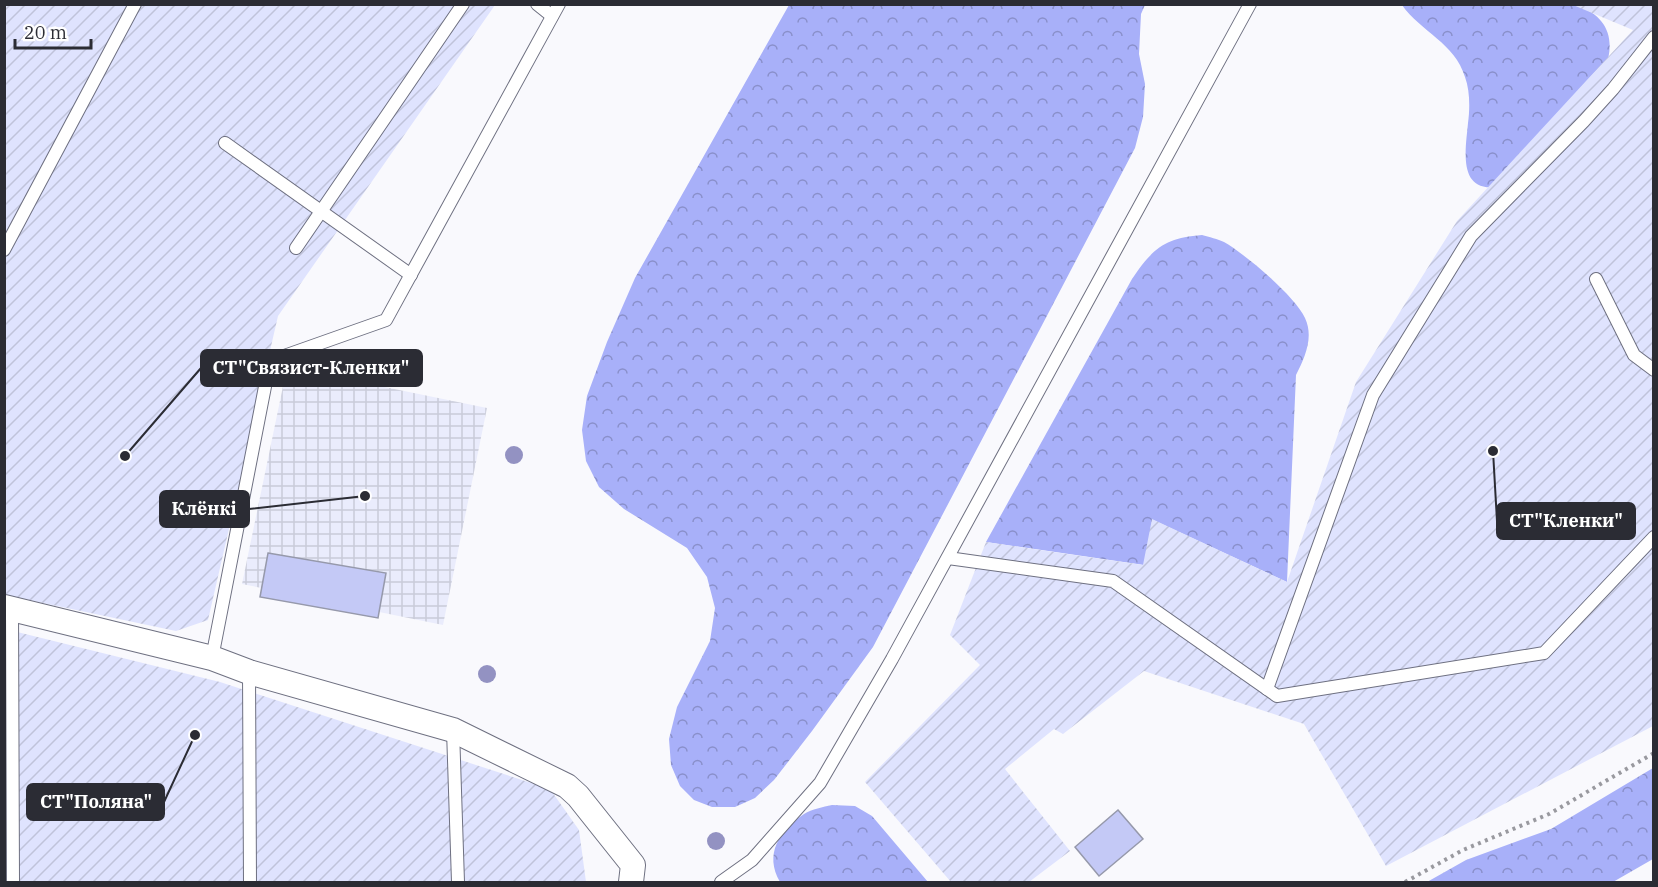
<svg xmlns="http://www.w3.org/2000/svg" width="1658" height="887" font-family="'IBM Plex Serif',serif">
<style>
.industrial{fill:url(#industrial-grid)}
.forest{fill:url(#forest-crowns)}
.garden{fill:url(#garden-furrows)}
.building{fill:#c4c9f6;stroke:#9699ab;stroke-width:1.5}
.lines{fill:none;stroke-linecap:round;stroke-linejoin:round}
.lane-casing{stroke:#6e7081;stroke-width:14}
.street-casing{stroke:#6e7081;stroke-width:26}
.path{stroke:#99999f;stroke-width:4;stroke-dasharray:3 4.5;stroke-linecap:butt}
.lane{stroke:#fff;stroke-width:12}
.street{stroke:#fff;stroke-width:24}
.tree{fill:#9392c2}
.leader{fill:none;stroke:#2b2c34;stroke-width:2}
.callout-dot{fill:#2b2c34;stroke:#fff;stroke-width:2}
.callout{fill:#2b2c34;stroke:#2b2c34;stroke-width:2}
.callout-label{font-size:18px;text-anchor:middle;font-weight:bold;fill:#fff}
</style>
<defs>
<pattern id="industrial-grid" width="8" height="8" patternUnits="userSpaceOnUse" patternTransform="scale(1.5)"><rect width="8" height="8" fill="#eaecfc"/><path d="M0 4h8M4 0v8" fill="none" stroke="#c9cbd9"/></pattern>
<pattern id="forest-crowns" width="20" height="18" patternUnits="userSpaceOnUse" patternTransform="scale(1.5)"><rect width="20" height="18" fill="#a8b0f9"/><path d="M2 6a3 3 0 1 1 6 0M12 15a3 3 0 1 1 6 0" fill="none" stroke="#898fca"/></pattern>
<pattern id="garden-furrows" width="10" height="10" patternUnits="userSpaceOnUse" patternTransform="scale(1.5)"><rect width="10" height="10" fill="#dfe3fe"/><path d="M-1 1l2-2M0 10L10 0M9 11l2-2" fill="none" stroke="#c0c3da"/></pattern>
</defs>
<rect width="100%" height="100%" fill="#f9f9fd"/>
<polygon class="industrial" points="287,367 487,408 443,625 242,584"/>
<g class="forest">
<polygon points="789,5 1145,5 1141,14 1139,54 1145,84 1143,117 1135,148 873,647 812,731 774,780 755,798 735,807 712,807 694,800 680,786 671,765 669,739 677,707 710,641 715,608 707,577 687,548 624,509 599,487 586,461 582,430 587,396 607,342 635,278"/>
<path d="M1402 5H1577C1608 17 1616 39 1605 69L1495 187C1457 191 1466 147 1468 123 1470 108 1470 91 1465 77 1455 43 1421 32 1402 5Z"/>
<path d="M1202 235C1209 237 1218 239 1224 242 1245 254 1295 296 1305 318 1314 337 1305 357 1296 375L1287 582 1153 520 1144 565 986 542 1132 279C1153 248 1165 238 1202 235Z"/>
<polygon points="1653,768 1653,859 1613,882 1427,882 1466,860 1551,829"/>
<path d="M832 805 855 806 872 816 928 882H780C764 854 779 831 804 814 812 809 823 807 832 805Z"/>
</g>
<g class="garden">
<polygon points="5,5 495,5 278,316 208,620 176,631 5,595"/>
<polygon points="1573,5 1653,5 1653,726 1386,866 1304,724 1144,671 1063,734 1054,729 1005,769 1070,851 1029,882 951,882 865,782 980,665 950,635 986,542 1143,565 1152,519 1287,582 1356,382 1457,221 1633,30"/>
<polygon points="5,629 220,682 550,789 579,830 586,882 5,882"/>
</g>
<g class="building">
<polygon points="268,553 386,573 378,618 260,597"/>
<polygon points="1118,810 1143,839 1099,876 1075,847"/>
</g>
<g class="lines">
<defs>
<g id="lane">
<polyline points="537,4 552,16"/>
<polyline points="225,143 411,275"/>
<polyline points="296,248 463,4"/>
<polyline points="4,250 135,4"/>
<polyline points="1596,279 1634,355 1654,370"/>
<polyline points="948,558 1113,581 1277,696 1544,653 1654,537"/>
<polyline points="12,608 13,882"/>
<polyline points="212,658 270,361 386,320 559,4"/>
<polyline points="249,672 250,882"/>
<polyline points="1267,689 1373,395 1471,236 1584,121 1613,89 1654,37"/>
<polyline points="453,730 458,882"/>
<polyline points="721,882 752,860 820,783 892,659 1250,4"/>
</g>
<polyline id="street" points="4,607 212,658 249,672 453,730 567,786 578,796 633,865 631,882"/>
</defs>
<use href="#lane" class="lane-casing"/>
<use href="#street" class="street-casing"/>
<polyline class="path" points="1405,882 1463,850 1549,814 1654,753"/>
<use href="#lane" class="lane"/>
<use href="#street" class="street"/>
</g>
<g class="tree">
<circle cx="514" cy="455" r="9"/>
<circle cx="487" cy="674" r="9"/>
<circle cx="716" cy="841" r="9"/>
</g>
<path class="leader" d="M125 456L201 368M365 496L249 509M1493 451L1497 521M195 735L164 802"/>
<g class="callout-dot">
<circle cx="125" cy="456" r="6"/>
<circle cx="365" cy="496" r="6"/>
<circle cx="1493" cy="451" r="6"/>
<circle cx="195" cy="735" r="6"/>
</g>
<g class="callout">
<rect x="201" y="350" width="221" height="36" rx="6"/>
<rect x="160" y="491" width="89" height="36" rx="6"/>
<rect x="1497" y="503" width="138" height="36" rx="6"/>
<rect x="27" y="784" width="137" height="36" rx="6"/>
</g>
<g class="callout-label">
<text x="311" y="374">СТ"Связист-Кленки"</text>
<text x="204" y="515">Клёнкі</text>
<text x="1566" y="527">СТ"Кленки"</text>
<text x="96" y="808">СТ"Поляна"</text>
</g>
<rect width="1658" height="887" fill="none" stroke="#2b2c34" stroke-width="12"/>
<path d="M15 39v9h76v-9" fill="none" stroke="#2b2c34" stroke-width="3"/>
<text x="24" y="39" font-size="18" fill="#2b2c34" stroke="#ffffff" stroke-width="4.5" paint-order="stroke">20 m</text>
</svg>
